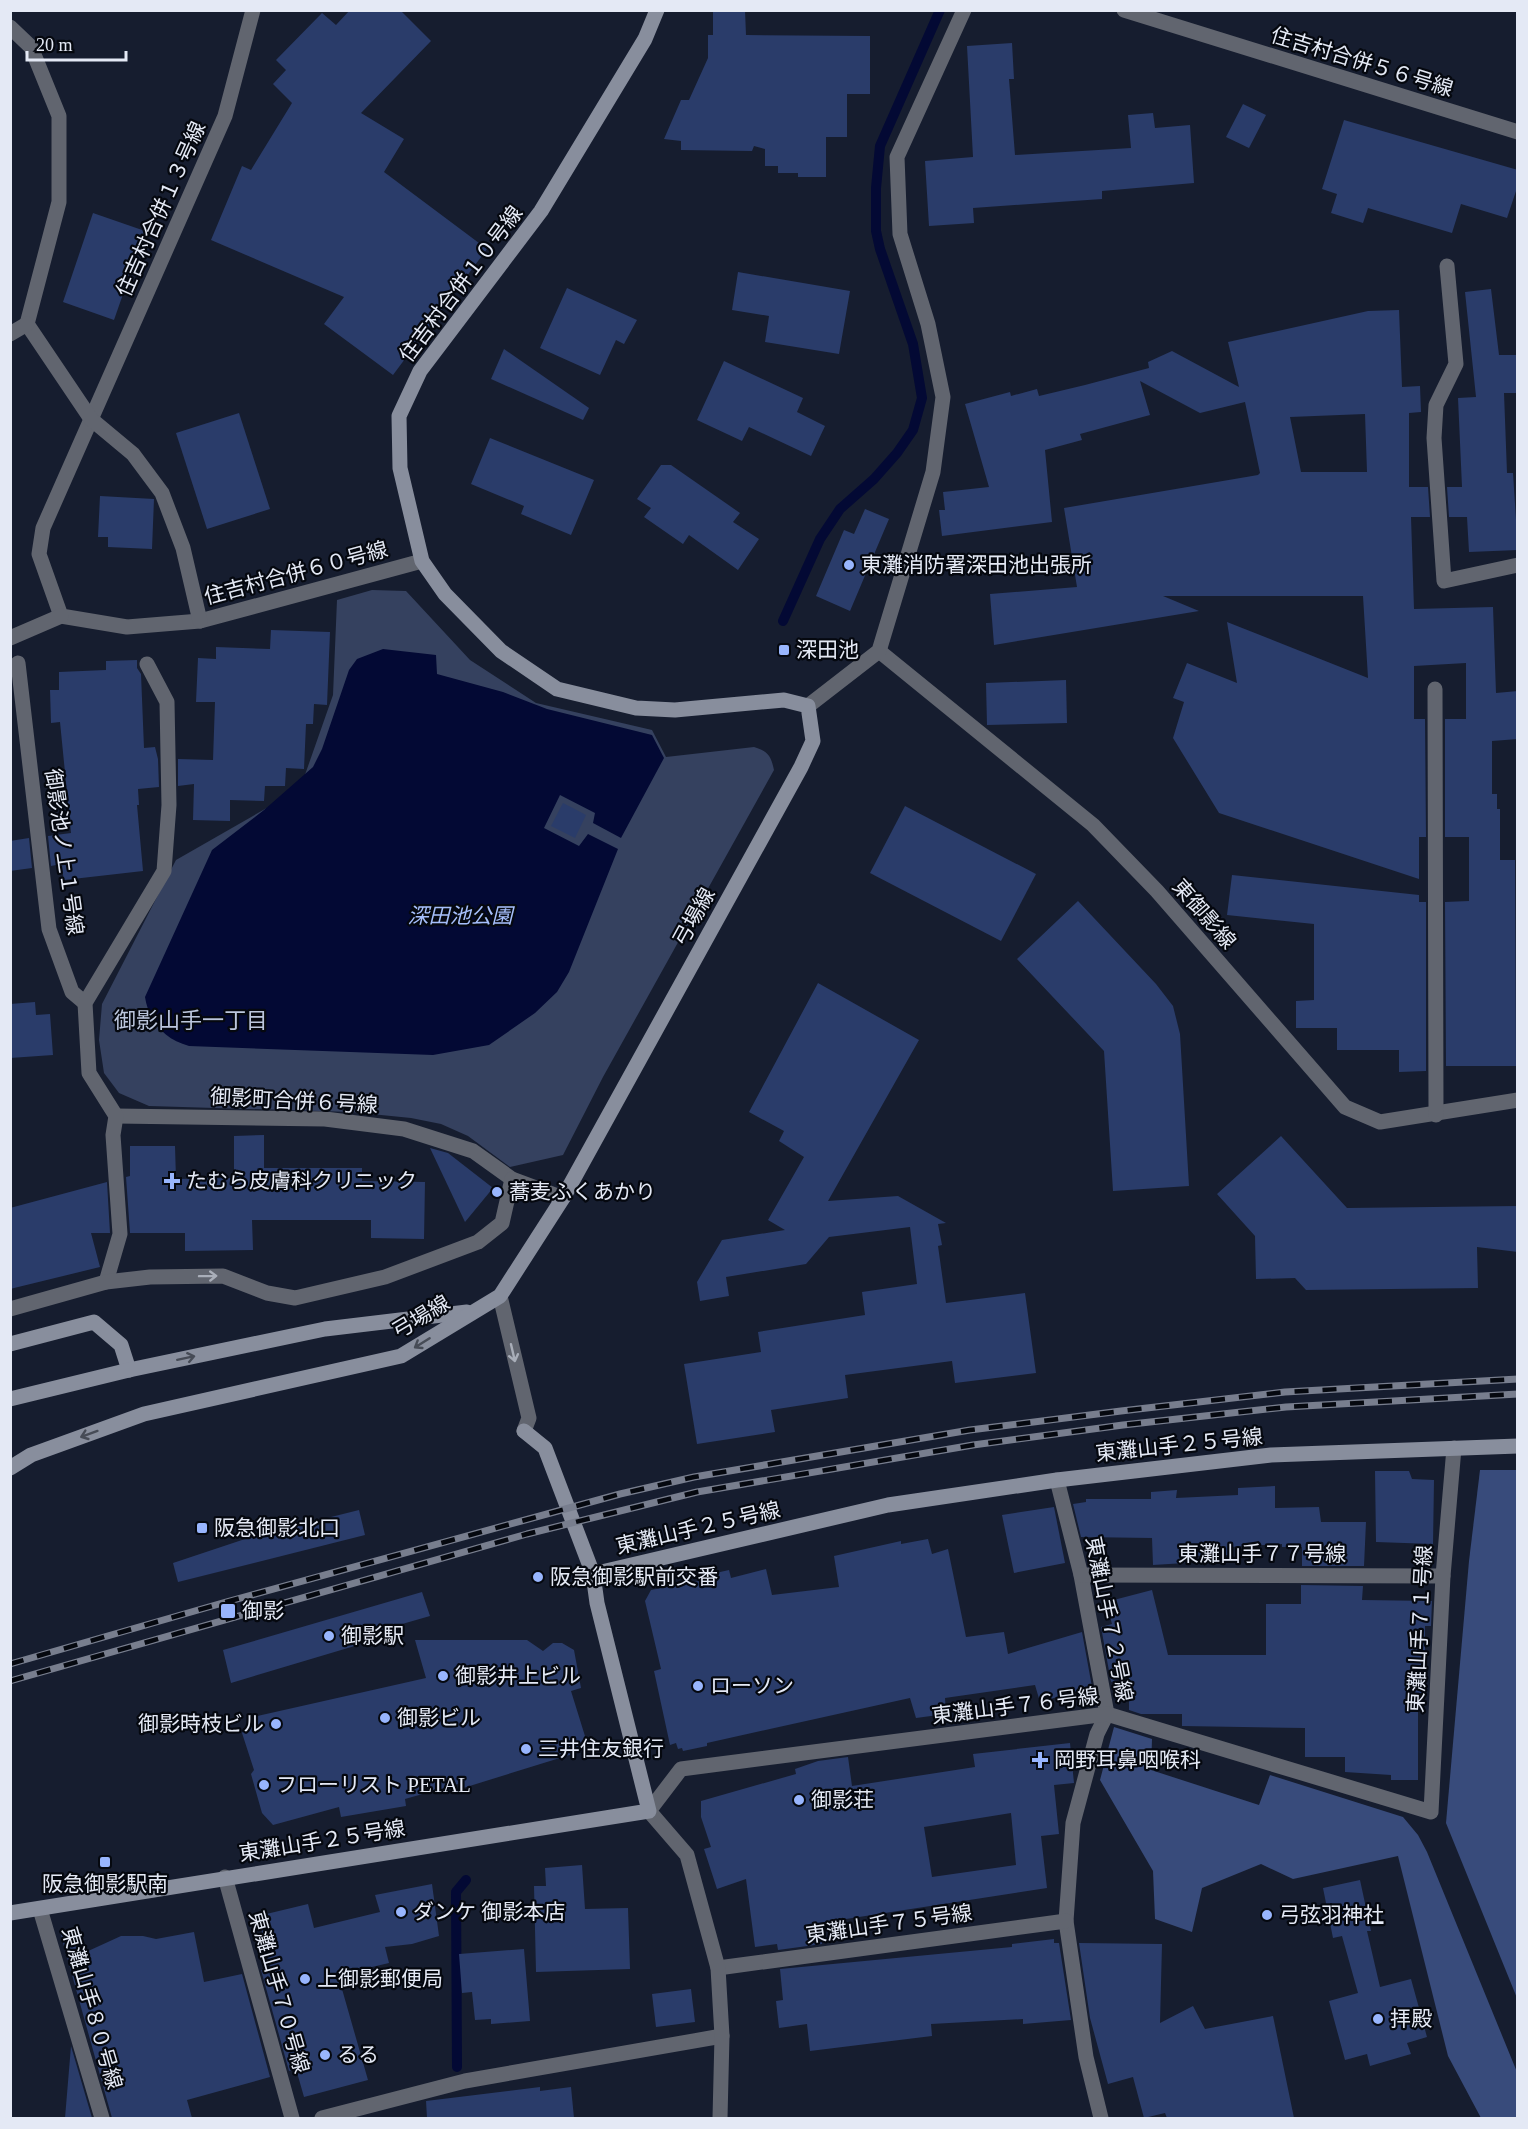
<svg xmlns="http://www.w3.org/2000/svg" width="1528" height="2129" font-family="'Times New Roman','Noto Sans JP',serif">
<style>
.green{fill:#35415f}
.forest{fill:#384b7b}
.water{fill:#030934}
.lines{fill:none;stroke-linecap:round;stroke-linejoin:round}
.stream{stroke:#030934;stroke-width:10}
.building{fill:#2a3c6a;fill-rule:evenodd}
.street{stroke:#61656f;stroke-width:15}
.secondary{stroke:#888e9d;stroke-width:15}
.rail-casing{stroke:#787e8e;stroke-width:7}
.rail{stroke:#05080f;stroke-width:4.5;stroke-dasharray:14;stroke-linecap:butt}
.oneway{stroke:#a9aeb9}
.oneway2{stroke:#464b56}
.poi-dot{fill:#98b5fd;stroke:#05080f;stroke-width:2}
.labels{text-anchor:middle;stroke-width:4.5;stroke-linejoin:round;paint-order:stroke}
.street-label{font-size:21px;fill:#e4e9f5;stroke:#05080f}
.poi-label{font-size:21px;fill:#e4e9f5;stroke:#05080f;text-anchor:start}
.park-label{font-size:21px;font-style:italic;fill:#a6bffc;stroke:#05080f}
.neighbourhood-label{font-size:22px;fill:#bbc6dd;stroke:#05080f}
</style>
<rect width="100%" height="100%" fill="#161d2f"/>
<path class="green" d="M372 590 406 591 470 660 536 703 652 730 666 757 754 747C768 751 771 756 774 770L603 1077 563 1155 510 1167 468 1136 441 1124 411 1118 351 1112 149 1106 119 1093 104 1073 99 1040 102 1004 176 860 300 789 333 695 337 600Z"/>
<g class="forest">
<polygon points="1480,1470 1517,1470 1517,1998 1446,1823 1469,1561"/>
<polygon points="1114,1727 1152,1739 1151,1770 1259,1805 1270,1775 1403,1817 1418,1835 1427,1852 1517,2072 1517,2118 1481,2118 1448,2056 1398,1856 1293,1879 1261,1864 1202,1888 1192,1932 1155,1919 1153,1871 1100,1780"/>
</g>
<path class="water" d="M383 649 436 655 437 674 503 692 547 709 652 735 664 758 621 838 593 823 595 813 560 795 544 828 579 846 588 834 618 849 569 972 557 992 535 1013 489 1045 433 1055 189 1046C164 1039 149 1022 145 997L212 850 264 810 313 767 322 749 349 670 357 659Z"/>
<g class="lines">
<g class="stream">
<polyline points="783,621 820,539 840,509 874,479 897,453 913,430 922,398 913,344 880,249 876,231 876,188 880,146 940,10"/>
<polyline points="457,2067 456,1892 466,1880"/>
</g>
</g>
<g class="building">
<polygon points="350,10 400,10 431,41 361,113 404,139 384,172 487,249 393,375 324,324 344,297 211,240 242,166 251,170 292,103 273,84 286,70 276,60 322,13 336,25"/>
<polygon points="713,10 745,10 746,35 870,36 870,94 847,94 847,137 826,137 826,177 798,177 798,173 778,173 778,166 765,166 765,149 754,146 752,151 681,150 681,141 664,139 681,100 689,100 708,58 708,35 713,35"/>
<polygon points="1012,43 1014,79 1009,79 1015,155 1131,148 1128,115 1153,113 1155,128 1190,125 1194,183 1102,191 1102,199 973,208 974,223 929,226 925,161 973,157 967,46"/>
<polygon points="1243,104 1266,115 1249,148 1226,137"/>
<polygon points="1344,120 1518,170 1518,185 1507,218 1461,204 1452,233 1368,208 1363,223 1331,213 1337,194 1322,189"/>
<polygon points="93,213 145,231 114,320 63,302"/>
<polygon points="738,272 850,291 839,354 765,342 769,316 732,310"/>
<polygon points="567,288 637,320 624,344 616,340 600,375 540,348"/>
<polygon points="1491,289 1499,355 1518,355 1518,393 1504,393 1507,473 1513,473 1518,550 1469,552 1467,517 1449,517 1447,487 1462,487 1458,398 1476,397 1465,292"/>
<path d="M1399 310 1402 387 1420 386 1421 412 1409 413V487H1428L1430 517H1411L1414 609 1493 607 1496 693 1518 691V739L1492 741V794H1497V809H1500V860H1515L1516 1066H1446L1445 902 1469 901V837H1445V719H1466V663L1414 666V719H1425L1426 837H1419V879L1219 813 1173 738 1184 702 1173 698 1187 663 1237 683 1227 622 1368 678 1363 596H1163L1199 611 994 645 990 594 1077 587 1064 508 1258 475 1260 473 1245 402 1200 413 1140 381 1150 415 1080 434 1082 440 1045 450 1052 522 942 536 939 510H945L943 492 989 487 965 404 1010 392 1011 396 1037 389 1039 396 1085 385 1149 368 1148 362 1172 351 1239 387 1228 342 1368 311ZM1365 414 1367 472H1301L1290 417Z"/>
<polygon points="504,349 589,408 583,420 491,379"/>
<polygon points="724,361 803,398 797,412 825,426 811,456 749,427 742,441 697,420"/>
<polygon points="239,413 270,509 207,529 176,433"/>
<polygon points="490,438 594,480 571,535 521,514 524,506 471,484"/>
<polygon points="661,465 671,465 740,513 733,522 759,539 738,570 689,535 683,544 644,517 651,508 637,499"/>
<polygon points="100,496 154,499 152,549 108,547 108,537 98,537"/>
<polygon points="865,509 889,519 850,611 816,596 844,530 854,534"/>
<polygon points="271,630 330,632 327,705 314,704 313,724 306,724 304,769 286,768 285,786 265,786 264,801 230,800 230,821 193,820 194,784 178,786 178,759 213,760 215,702 196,702 198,658 216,659 216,647 270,649"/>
<polygon points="137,660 137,668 141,674 144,748 155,747 158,759 159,787 138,789 139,805 137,805 143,871 64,880 61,864 51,866 48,836 71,833 60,722 51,723 50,690 59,690 59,672 106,670 106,661"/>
<polygon points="1066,680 1067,723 987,725 986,683"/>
<polygon points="563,803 586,815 575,838 551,826"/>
<polygon points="905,806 1036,874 1001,941 870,873"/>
<polygon points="29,838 32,868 10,871 10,841"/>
<polygon points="1232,875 1419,895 1419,902 1426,902 1426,1071 1399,1072 1399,1050 1337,1050 1337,1028 1296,1028 1296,1001 1314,1000 1314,924 1227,915"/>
<polygon points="1078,901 1156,984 1173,1006 1180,1034 1189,1186 1113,1191 1104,1051 1017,959"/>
<polygon points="818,983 919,1040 828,1201 898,1196 946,1223 938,1224 942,1245 938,1246 946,1303 1025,1293 1036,1373 955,1383 952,1361 845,1375 848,1398 771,1410 775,1432 697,1444 684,1364 761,1352 758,1332 865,1315 862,1292 917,1284 910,1227 829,1237 806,1264 726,1277 729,1296 700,1301 697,1282 722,1240 785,1230 768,1220 804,1157 779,1141 784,1131 749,1112"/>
<polygon points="35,1002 36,1015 50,1014 53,1055 10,1058 10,1004"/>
<polygon points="264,1135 264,1168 362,1168 362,1181 425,1182 424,1239 371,1238 371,1220 252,1220 253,1250 185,1251 185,1233 130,1233 126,1177 130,1176 130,1146 175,1146 176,1179 234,1178 234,1136"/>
<polygon points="1281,1136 1347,1208 1518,1206 1518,1252 1477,1247 1478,1288 1306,1290 1295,1278 1256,1279 1255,1236 1217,1194"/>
<polygon points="430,1148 448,1153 493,1188 465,1222"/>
<polygon points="107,1182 110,1233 91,1233 100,1267 10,1289 10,1208"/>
<polygon points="1375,1471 1409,1471 1412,1479 1434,1480 1433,1544 1376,1542"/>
<polygon points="1275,1486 1275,1508 1319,1507 1321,1522 1366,1522 1364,1566 1302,1566 1302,1547 1282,1547 1282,1544 1229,1547 1229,1555 1192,1556 1185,1563 1153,1565 1152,1538 1081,1537 1073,1504 1086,1502 1086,1499 1151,1499 1151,1492 1177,1490 1176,1498 1238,1495 1238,1488"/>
<polygon points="1054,1507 1065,1563 1014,1573 1002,1515"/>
<polygon points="359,1510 365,1535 178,1582 173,1563 251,1537"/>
<polygon points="928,1539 932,1554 948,1549 966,1637 1004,1632 1008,1654 1082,1632 1092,1687 1040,1702 1035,1685 945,1698 946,1714 916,1718 910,1698 707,1743 707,1746 683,1751 682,1748 678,1749 676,1743 670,1745 654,1671 661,1669 645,1601 651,1590 699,1581 698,1577 729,1570 731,1578 766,1569 772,1595 839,1587 834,1556 901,1541 901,1544"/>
<polygon points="1301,1585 1363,1586 1362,1600 1432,1601 1431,1626 1425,1626 1425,1693 1418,1693 1418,1780 1391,1780 1391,1775 1345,1772 1345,1757 1305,1757 1305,1728 1182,1726 1182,1714 1141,1714 1129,1710 1129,1676 1111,1682 1101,1627 1112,1624 1106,1602 1152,1590 1168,1655 1266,1655 1266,1604 1301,1604"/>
<polygon points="422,1592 430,1616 357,1637 358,1645 231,1683 223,1650"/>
<polygon points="415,1640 527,1640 543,1651 553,1643 562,1643 574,1650 581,1688 571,1691 589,1749 460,1789 458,1784 405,1799 406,1806 341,1817 339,1807 273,1825 262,1813 251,1774 254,1770 242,1733 253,1717 426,1678"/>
<path d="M1070 1743 1074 1783 1054 1785 1059 1834 1041 1836 1047 1888 820 1923 822 1944 778 1950 777 1944 755 1947 746 1879 717 1889 704 1849 711 1847 701 1817V1801L796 1774 795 1769 818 1761 848 1757 852 1786 975 1767 973 1754ZM1011 1813 1016 1865 932 1877 924 1827Z"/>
<polygon points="582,1865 585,1909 628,1908 630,1969 536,1972 534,1886 546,1886 545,1868"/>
<polygon points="1360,1880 1371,1931 1367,1931 1380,1987 1411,1979 1427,2037 1407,2043 1411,2054 1370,2066 1367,2054 1345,2060 1329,2001 1358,1993 1342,1936 1333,1938 1323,1888"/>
<polygon points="432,1884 439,1936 412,1944 385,1947 389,1963 338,1975 368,2080 304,2097 296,2069 289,2071 261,1970 271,1969 258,1916 308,1904 314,1928 380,1912 375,1895"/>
<polygon points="60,1932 86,1952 121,1936 143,1936 156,1939 194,1932 204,1982 242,1974 270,2077 187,2100 192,2118 112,2118"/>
<polygon points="1054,1939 1054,1943 1059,1943 1071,2020 1023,2024 1023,2019 931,2024 932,2036 810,2051 807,2024 779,2028 776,2001 783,2000 780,1969 1012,1947 1012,1944"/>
<polygon points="1079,1943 1162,1944 1160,2023 1193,2006 1205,2029 1273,2016 1294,2118 1167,2118 1165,2113 1144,2118 1133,2077 1108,2084 1090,2018"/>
<polygon points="524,1949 530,2021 491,2024 491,2019 475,2020 472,1992 462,1993 459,1954"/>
<polygon points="691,1989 695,2022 656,2027 652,1994"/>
<polygon points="71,2046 92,2118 65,2118"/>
<polygon points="540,2087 540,2091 571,2087 574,2118 427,2118 426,2101"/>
</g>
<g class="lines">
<g class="street">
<polyline points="253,10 225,116 43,528 39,554 61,616 127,627 200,621 422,561"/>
<polyline points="1124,10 1518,132"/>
<polyline points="10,27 31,47 59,116 59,202 27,324 91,419 133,454 162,493 183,548 200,621"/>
<polyline points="1447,266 1456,364 1436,405 1434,438 1444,581 1518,565"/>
<polyline points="10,334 27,324"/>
<polyline points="10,638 61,616"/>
<polyline points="879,651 1093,825 1157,891 1345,1107 1380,1122 1518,1100"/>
<polyline points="18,663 49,929 72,992 85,1003"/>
<polyline points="1435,689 1436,1115"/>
<polyline points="808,706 879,651 933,472 943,397 928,324 900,234 897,157 964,10"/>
<polyline points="116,1116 325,1119 404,1129 473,1151 512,1179 563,1198"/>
<polyline points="106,1282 120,1234 113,1135 116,1116 89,1073 85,1003 164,871 169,805 167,702 147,664"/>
<polyline points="500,1296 529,1418 524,1431"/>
<polyline points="10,1309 106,1282 150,1277 223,1276 267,1293 295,1298 385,1277 478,1242 502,1223 512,1179"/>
<polyline points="1057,1480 1081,1575 1107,1714 1097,1734 1073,1823 1066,1921 1086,2057 1101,2118"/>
<polyline points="1081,1575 1443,1576"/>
<polyline points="225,1877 292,2118"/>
<polyline points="40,1909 102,2118"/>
<polyline points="718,1968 1066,1921"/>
<polyline points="322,2118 465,2081 722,2036"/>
<polyline points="720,2118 722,2036 718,1968 687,1855 649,1811 681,1769 1107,1714 1431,1812 1443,1576 1454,1448"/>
</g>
<g class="secondary">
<polyline points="10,1344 94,1322 121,1345 129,1370"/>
<polyline points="10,1399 129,1370 325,1329 467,1312"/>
<polyline points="10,1468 31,1455 144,1414 401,1356 500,1296 563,1198 801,767 813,741 808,706 784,700 675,710 636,708 557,689 501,651 445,594 422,561 400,468 399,416 420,371 541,211 645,39 657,10"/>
<polyline points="593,1574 888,1505 1057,1480 1271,1455 1518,1446"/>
<polyline points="10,1913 649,1811 597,1603 593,1574 545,1448 524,1431"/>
</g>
<defs>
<g id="rail">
<polyline points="10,1664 226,1602 620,1494 694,1477 970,1430 1121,1411 1285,1392 1518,1379"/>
<polyline points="10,1681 527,1534 697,1492 973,1445 1123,1425 1286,1407 1518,1394"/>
</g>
</defs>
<use href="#rail" class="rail-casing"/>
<use href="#rail" class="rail"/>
</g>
<defs><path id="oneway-shaft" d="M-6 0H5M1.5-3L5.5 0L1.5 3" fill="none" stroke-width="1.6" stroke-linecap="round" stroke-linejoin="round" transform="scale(1.5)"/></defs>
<g class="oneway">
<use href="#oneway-shaft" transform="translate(208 1276) rotate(-1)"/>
<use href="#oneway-shaft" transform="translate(513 1353) rotate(77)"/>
</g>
<g class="oneway2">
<use href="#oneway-shaft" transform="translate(422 1343) rotate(148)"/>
<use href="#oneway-shaft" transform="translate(186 1358) rotate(-12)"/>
<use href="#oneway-shaft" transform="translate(89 1434) rotate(160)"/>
</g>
<g class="poi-dot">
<circle cx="849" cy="565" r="6"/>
<rect x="778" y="644" width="12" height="12" rx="3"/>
<path d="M169 1172h6v6h6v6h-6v6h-6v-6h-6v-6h6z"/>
<circle cx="497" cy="1192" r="6"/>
<rect x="196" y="1522" width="12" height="12" rx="3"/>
<circle cx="538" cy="1577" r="6"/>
<rect x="220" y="1603" width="16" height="16" rx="3"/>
<circle cx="329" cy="1636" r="6"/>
<circle cx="443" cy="1676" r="6"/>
<circle cx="698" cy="1686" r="6"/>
<circle cx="385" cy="1718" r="6"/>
<circle cx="276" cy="1724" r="6"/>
<circle cx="526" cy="1749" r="6"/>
<path d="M1037 1751h6v6h6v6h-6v6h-6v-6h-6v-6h6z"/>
<circle cx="264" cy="1785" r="6"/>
<circle cx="799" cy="1800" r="6"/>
<rect x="99" y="1856" width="12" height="12" rx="3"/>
<circle cx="401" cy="1912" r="6"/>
<circle cx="1267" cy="1915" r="6"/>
<circle cx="305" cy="1979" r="6"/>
<circle cx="1378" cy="2019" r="6"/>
<circle cx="325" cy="2055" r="6"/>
</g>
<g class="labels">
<g class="street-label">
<text transform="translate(1362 62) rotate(17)" y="7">住吉村合併５６号線</text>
<text transform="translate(161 209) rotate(-66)" y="7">住吉村合併１３号線</text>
<text transform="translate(461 284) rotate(-53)" y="7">住吉村合併１０号線</text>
<text transform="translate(296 573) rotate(-15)" y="7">住吉村合併６０号線</text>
<text transform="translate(64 852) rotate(82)" y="7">御影池ノ上１号線</text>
<text transform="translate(1204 914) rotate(49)" y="7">東御影線</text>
<text transform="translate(694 917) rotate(-61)" y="7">弓場線</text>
<text transform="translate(294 1101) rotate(3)" y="7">御影町合併６号線</text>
<text transform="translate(421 1317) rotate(-31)" y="7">弓場線</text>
<text transform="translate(1179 1445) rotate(-6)" y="7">東灘山手２５号線</text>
<text transform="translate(698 1528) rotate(-13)" y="7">東灘山手２５号線</text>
<text x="1262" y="1561">東灘山手７７号線</text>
<text transform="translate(1109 1619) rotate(79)" y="7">東灘山手７２号線</text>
<text transform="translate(1420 1629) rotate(-87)" y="7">東灘山手７１号線</text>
<text transform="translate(1015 1706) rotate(-7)" y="7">東灘山手７６号線</text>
<text transform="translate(322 1841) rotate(-9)" y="7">東灘山手２５号線</text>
<text transform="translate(889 1924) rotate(-8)" y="7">東灘山手７５号線</text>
<text transform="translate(279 1992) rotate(74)" y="7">東灘山手７０号線</text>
<text transform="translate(92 2008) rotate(74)" y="7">東灘山手８０号線</text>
</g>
<g class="poi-label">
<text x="861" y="572">東灘消防署深田池出張所</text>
<text x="796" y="657">深田池</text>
<text x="186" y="1188">たむら皮膚科クリニック</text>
<text x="509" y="1199">蕎麦ふくあかり</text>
<text x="214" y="1535">阪急御影北口</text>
<text x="550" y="1584">阪急御影駅前交番</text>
<text x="242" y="1618">御影</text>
<text x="341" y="1643">御影駅</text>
<text x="455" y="1683">御影井上ビル</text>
<text x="710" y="1693">ローソン</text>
<text x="397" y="1725">御影ビル</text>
<text x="264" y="1731" text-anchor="end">御影時枝ビル</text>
<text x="538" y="1756">三井住友銀行</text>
<text x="1054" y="1767">岡野耳鼻咽喉科</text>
<text x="276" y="1792">フローリスト PETAL</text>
<text x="811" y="1807">御影荘</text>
<text x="105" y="1891" text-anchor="middle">阪急御影駅南</text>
<text x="413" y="1919">ダンケ 御影本店</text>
<text x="1279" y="1922">弓弦羽神社</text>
<text x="317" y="1986">上御影郵便局</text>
<text x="1390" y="2026">拝殿</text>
<text x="337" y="2062">るる</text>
</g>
<g class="park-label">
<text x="460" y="923">深田池公園</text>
</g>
<g class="neighbourhood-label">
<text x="191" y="1028">御影山手一丁目</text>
</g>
</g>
<rect width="1528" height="2129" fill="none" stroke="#e4e9f5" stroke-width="24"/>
<path d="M27 51v9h99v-9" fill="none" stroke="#e4e9f5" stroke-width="3"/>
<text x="36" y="51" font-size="18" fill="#e4e9f5" stroke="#05080f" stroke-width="4.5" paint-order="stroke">20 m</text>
</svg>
